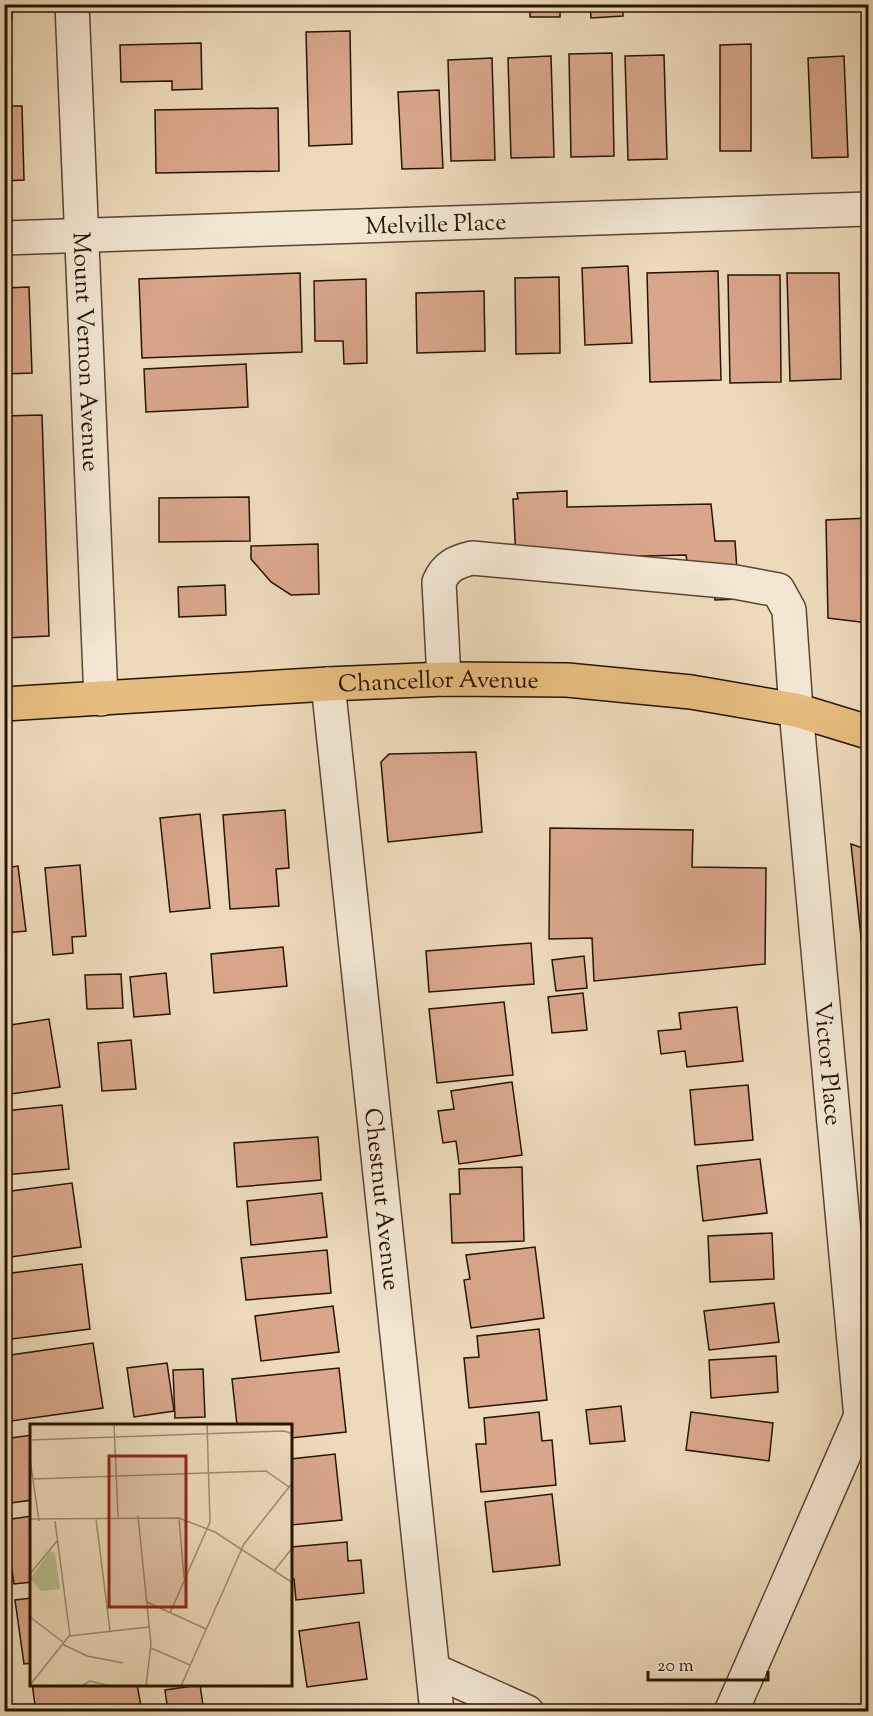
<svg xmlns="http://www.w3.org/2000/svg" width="873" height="1716" font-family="'Sorts Mill Goudy',serif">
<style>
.building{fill:#d9a68c;stroke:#261400;stroke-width:1.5}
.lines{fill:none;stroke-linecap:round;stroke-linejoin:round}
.minor-casing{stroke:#58462f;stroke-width:36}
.major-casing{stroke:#261400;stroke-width:36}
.minor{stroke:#f3e7d3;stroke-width:33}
.major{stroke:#e6bd7e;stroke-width:33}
.labels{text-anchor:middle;stroke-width:4.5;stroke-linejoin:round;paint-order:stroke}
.street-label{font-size:24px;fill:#261400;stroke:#f3e7d3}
.inset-road{fill:none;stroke:#9d8b70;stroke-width:1.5}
.view{fill:#8f2418;fill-opacity:0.15;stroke:#8f2418;stroke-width:3}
.inset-edge{fill:none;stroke:#261400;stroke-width:3}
</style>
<rect width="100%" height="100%" fill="#ecdabb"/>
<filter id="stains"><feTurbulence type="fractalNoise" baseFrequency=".00333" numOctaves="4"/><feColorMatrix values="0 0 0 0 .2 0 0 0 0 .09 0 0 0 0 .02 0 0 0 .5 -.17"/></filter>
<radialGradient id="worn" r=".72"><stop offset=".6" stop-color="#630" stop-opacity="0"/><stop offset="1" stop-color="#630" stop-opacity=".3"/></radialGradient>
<g class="building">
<polygon points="4,4 12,4 12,18 4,19"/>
<rect x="530" y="4" width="30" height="13"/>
<polygon points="590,4 623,4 623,16 591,18"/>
<polygon points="350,31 352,144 309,146 306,32"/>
<polygon points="201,43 202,89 172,90 172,81 121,82 120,45"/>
<polygon points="751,44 751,151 720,151 720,45"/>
<rect x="4" y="46" width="6" height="45"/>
<polygon points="612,53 614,156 571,157 569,54"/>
<polygon points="664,55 667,159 628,160 625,56"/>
<polygon points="551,56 554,157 511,158 508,58"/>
<polygon points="844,56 848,157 812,158 808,58"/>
<polygon points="492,58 495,160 451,161 448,60"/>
<polygon points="439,90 443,168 402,169 398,92"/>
<polygon points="4,106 22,106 24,180 4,181"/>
<polygon points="278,108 279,171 156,173 155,110"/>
<polygon points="628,266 632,343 585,345 582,268"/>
<polygon points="718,271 721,380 650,382 647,273"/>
<polygon points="300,273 302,352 142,358 139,279"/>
<polygon points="787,273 839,273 841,379 790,381"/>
<polygon points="728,275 780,275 781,382 730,383"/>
<polygon points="559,277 560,353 516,354 515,278"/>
<polygon points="366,279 367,363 344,364 343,341 315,341 314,281"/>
<polygon points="29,287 32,373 4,374 4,288"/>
<polygon points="484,291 485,351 417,353 416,293"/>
<polygon points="246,364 248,407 146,412 144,369"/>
<polygon points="42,415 49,636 4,638 4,416"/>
<polygon points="567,491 567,507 711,504 715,541 735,541 739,599 715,600 710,567 688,568 686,555 516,559 513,499 518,499 517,493"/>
<polygon points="249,497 250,541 159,542 159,498"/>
<polygon points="868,518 868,623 828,618 826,520"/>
<polygon points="318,544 319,594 291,595 271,582 251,559 251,546"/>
<polygon points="225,585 226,615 179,617 178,587"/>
<polygon points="476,752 482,832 388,842 381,762 389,754"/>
<polygon points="285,810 289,868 276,869 279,906 230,909 223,815"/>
<polygon points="200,814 210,908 170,912 160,818"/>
<polygon points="550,828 693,830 692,867 766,868 765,964 594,981 592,938 549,939"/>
<polygon points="851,844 868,850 868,957 863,955"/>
<polygon points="80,865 86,936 72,937 73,953 53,955 45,868"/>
<polygon points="18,866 26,931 4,933 4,868"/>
<polygon points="531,943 534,984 429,992 426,951"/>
<polygon points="283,947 287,986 214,993 211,954"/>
<polygon points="584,956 587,988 556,991 552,960"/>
<polygon points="166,973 170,1014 134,1017 130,977"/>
<polygon points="121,974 123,1008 87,1009 85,975"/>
<polygon points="583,993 587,1030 552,1033 548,997"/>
<polygon points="504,1002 513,1075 437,1083 429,1009"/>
<polygon points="737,1007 743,1061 687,1067 685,1051 661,1054 658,1031 681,1029 679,1013"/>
<polygon points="49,1019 60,1087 4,1095 4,1026"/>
<polygon points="131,1040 136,1089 102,1091 98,1043"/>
<polygon points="512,1082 522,1155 459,1164 456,1141 443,1143 438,1111 454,1109 451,1091"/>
<polygon points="748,1085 753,1140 695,1145 690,1090"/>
<polygon points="62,1105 69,1169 4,1175 4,1111"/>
<polygon points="318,1137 321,1180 237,1187 234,1143"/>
<polygon points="760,1159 767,1213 703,1221 697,1166"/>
<polygon points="522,1167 524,1241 452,1243 450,1194 460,1194 459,1169"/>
<polygon points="72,1183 81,1247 4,1258 4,1192"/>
<polygon points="322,1193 327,1237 251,1245 247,1201"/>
<polygon points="772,1233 774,1279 710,1282 708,1236"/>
<polygon points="535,1247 544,1318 471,1328 464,1280 470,1279 466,1255"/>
<polygon points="327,1250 331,1293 246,1300 241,1258"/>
<polygon points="82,1264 90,1329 4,1340 4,1274"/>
<polygon points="774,1303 779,1342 709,1350 704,1311"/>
<polygon points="333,1306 339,1352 261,1361 255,1316"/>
<polygon points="539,1329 547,1400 469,1408 464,1358 479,1357 477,1336"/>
<polygon points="93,1343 103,1408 4,1422 4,1356"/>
<polygon points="776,1356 778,1392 711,1398 709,1360"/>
<polygon points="167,1363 174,1411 134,1417 127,1368"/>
<polygon points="339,1368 346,1432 291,1438 291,1425 237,1425 232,1379"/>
<polygon points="203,1369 205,1417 175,1418 173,1370"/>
<polygon points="621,1406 625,1441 590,1444 586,1410"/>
<polygon points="539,1412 542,1441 552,1440 556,1485 481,1492 476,1444 486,1444 484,1418"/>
<polygon points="691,1412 773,1423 769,1461 686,1450"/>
<polygon points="32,1435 32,1500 4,1504 4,1439"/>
<polygon points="335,1454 342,1520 291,1525 291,1459"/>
<polygon points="552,1494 560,1565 493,1572 485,1502"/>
<polygon points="32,1516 32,1582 14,1584 5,1520"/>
<polygon points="347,1542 348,1561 361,1560 364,1593 296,1600 294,1579 291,1579 291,1547"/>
<polygon points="32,1598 32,1663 24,1664 15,1600"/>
<polygon points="359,1622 367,1679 307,1687 299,1631"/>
<polygon points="32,1683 137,1684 142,1712 36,1712"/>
<polygon points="200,1685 204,1712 168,1712 165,1690"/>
</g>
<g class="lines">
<defs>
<g id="minor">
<path id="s1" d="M72 4 101 699"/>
<path id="s2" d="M4 238 868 209"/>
<path id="s3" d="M444 679 439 582C446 566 456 562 472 558L735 582 778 590 789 610 796 710 861 1418"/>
<path id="s4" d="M328 684 437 1712"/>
<polyline points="433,1670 527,1712"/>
<polyline points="731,1712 868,1400"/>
</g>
<g id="major">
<path id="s5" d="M4 704 328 684 444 679 567 680 691 692 796 710 868 732"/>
</g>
</defs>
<use href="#minor" class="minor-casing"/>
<use href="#major" class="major-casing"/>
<use href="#minor" class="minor"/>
<use href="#major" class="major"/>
</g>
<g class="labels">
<g class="street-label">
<text dy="8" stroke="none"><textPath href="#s2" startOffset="432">Melville Place</textPath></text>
<text dy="8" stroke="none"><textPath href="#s1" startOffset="348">Mount Vernon Avenue</textPath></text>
<text dy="8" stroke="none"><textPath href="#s5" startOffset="435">Chancellor Avenue</textPath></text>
<text dy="8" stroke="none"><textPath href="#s3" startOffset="926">Victor Place</textPath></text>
<text dy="8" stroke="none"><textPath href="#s4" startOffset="518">Chestnut Avenue</textPath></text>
</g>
</g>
<g transform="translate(30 1424)">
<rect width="262" height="262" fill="#ecdabb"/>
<path d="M20 127 25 129 30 165 11 167 0 155Z" fill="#b8c090"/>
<path class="inset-road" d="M84 0 88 93M0 16 254 7 263 10M0 35 9 97M3 55 236 47 259 63M108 92 121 220 116 262M149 94 154 154M0 95 149 94 185 108 263 159M66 95 80 207M25 97 40 212M244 147 263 123M0 150 27 117M117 178 176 205M140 189 180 98 177 0M0 193 33 218M32 220 57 232 93 239M121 224 160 241M0 261 39 212 119 203M51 262 60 257 81 262M151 262 214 120 263 58"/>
<path class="view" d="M79 32H156V183H79Z"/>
<rect width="262" height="262" class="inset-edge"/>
</g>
<rect width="873" height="1716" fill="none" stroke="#ecdabb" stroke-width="24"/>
<rect x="6" y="6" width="861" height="1704" fill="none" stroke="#261400" stroke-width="3"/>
<rect x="12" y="12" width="849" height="1692" fill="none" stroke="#261400" stroke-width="1.5"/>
<path d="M648 1671v9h120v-9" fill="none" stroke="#261400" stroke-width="3"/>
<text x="657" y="1671" font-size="18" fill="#261400" stroke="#f3e7d3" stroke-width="4.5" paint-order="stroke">20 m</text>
<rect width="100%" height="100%" filter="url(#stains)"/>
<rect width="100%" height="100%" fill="url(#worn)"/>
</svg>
